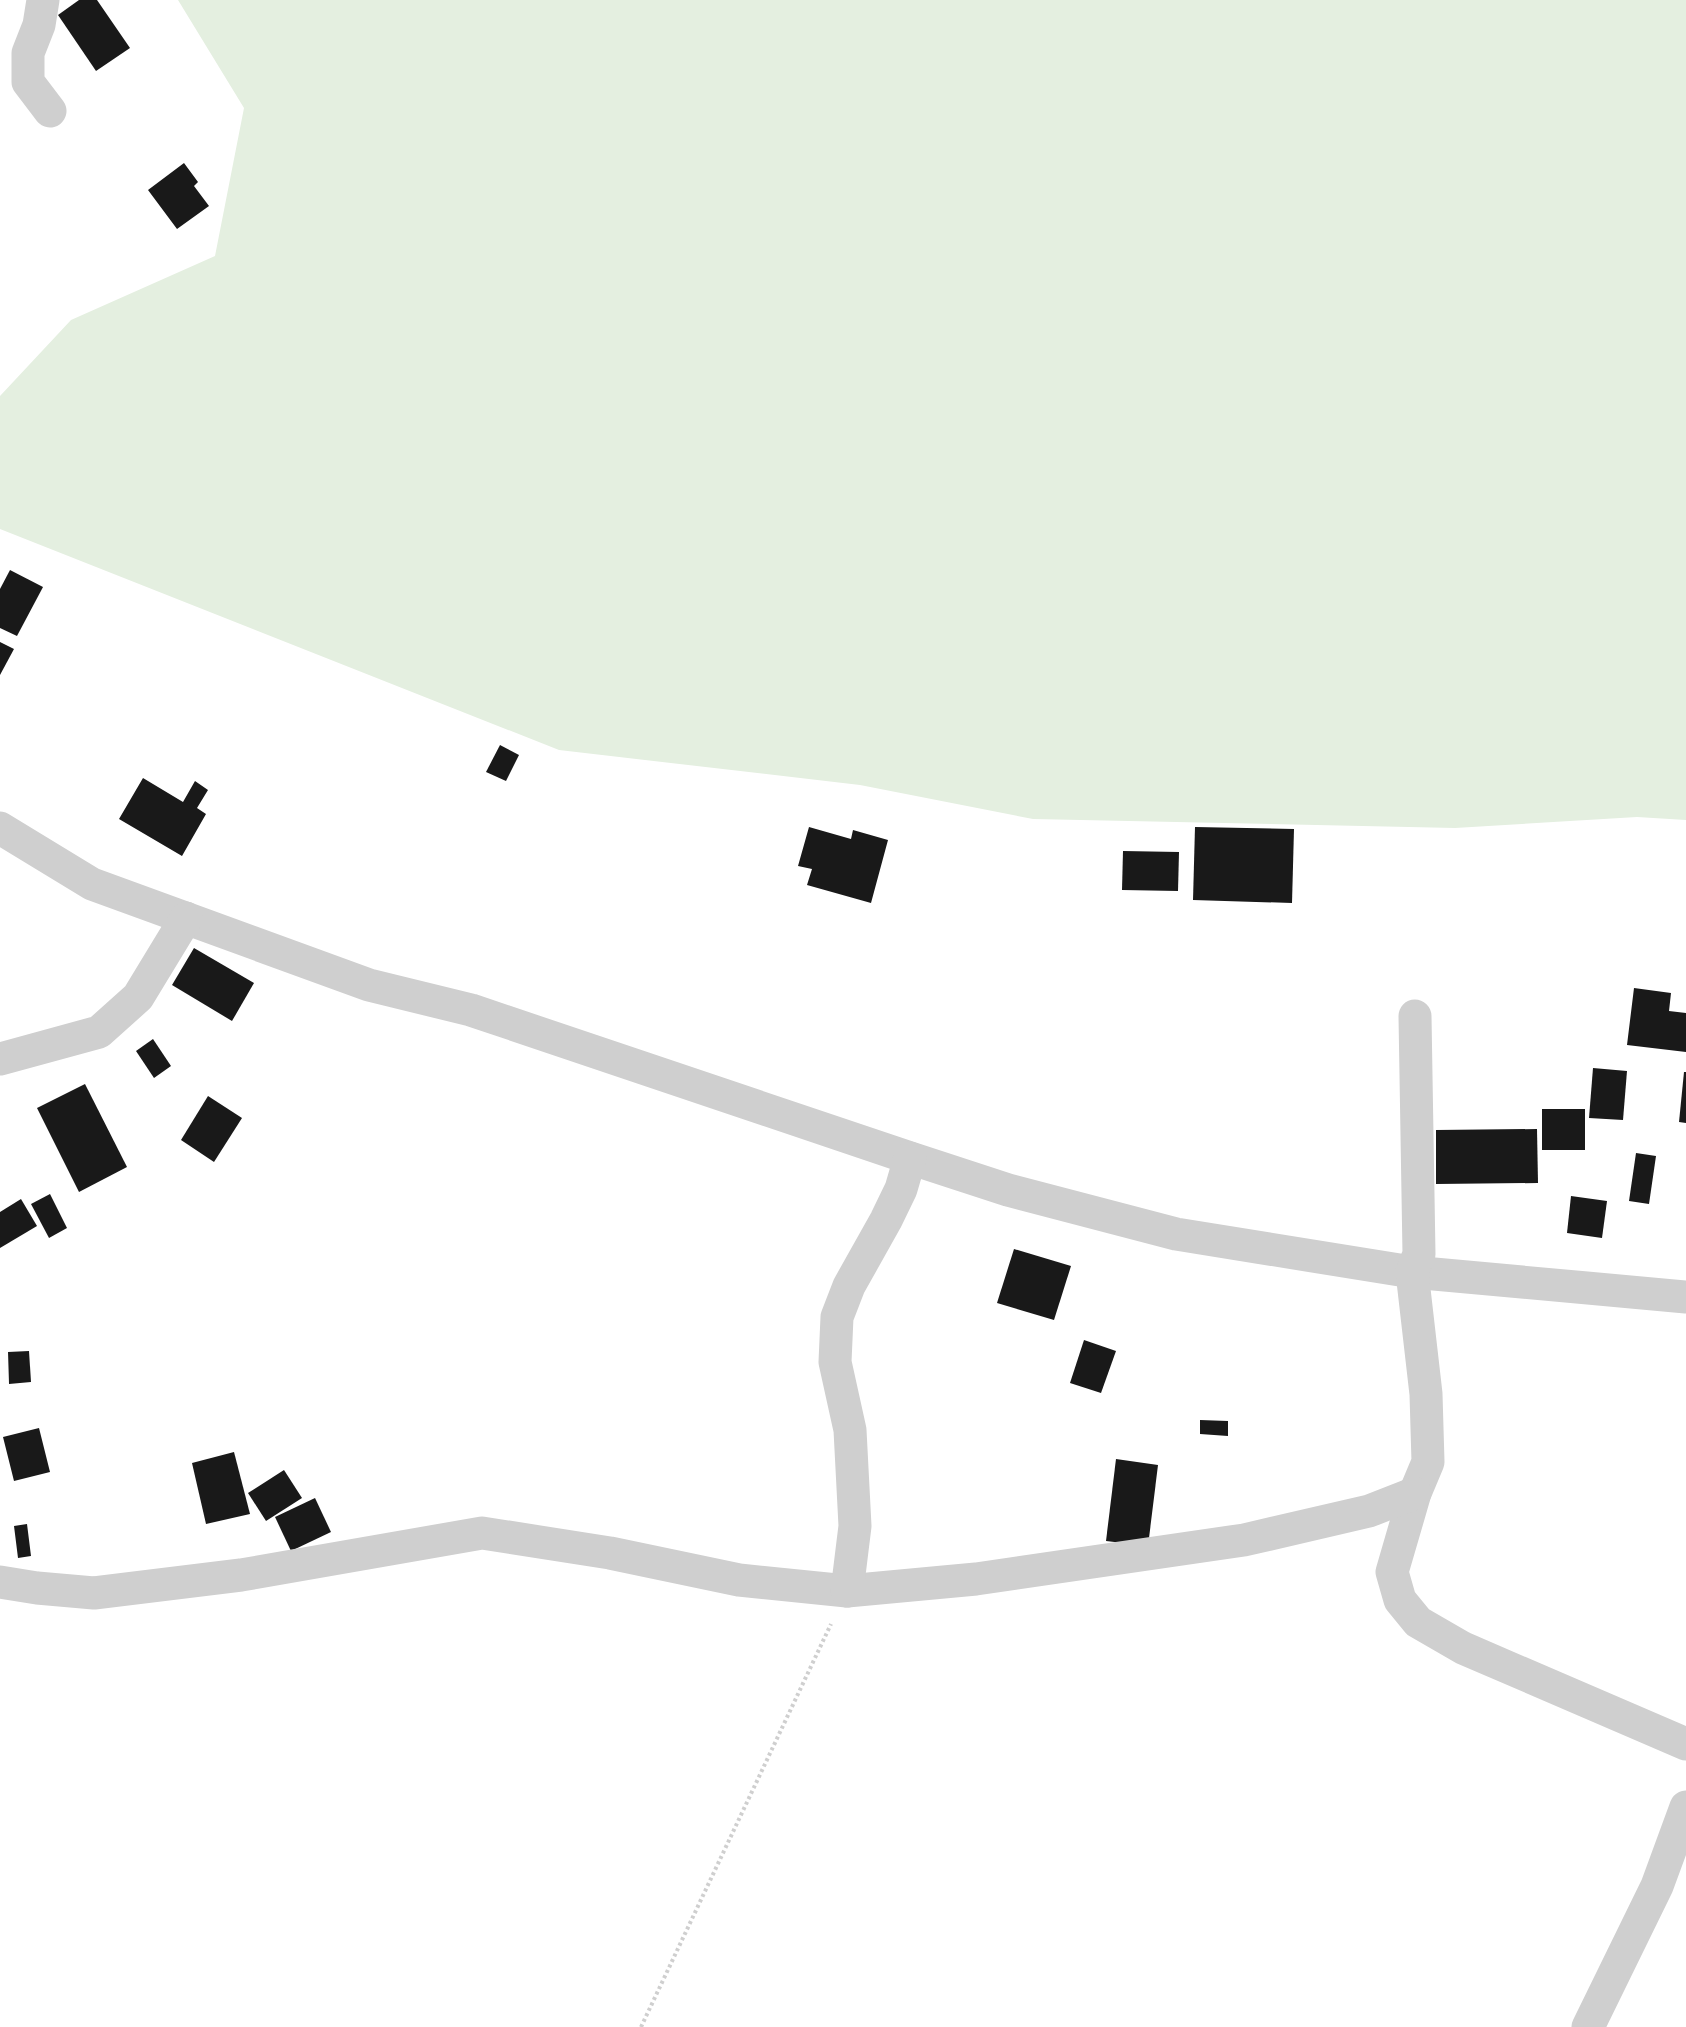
<svg xmlns="http://www.w3.org/2000/svg" width="1686" height="2027" font-family="'Fira Sans Condensed',sans-serif">
<style>
.green{fill:#e4efe0}
.building{fill:#191919}
.lines{fill:none;stroke-linecap:round;stroke-linejoin:round}
.path{stroke:#cfcfcf;stroke-width:4;stroke-dasharray:3 3;stroke-linecap:butt}
.minor{stroke:#cfcfcf;stroke-width:33}
</style>
<rect width="100%" height="100%" fill="#fff"/>
<polygon class="green" points="178,0 1686,0 1686,820 1637,817 1455,828 1033,819 860,785 559,750 0,529 0,396 71,320 215,256 244,108"/>
<g class="building">
<polygon points="79,0 97,0 130,48 96,71 58,15"/>
<polygon points="184,163 198,182 194,186 209,206 177,229 148,190"/>
<polygon points="10,570 43,587 17,636 0,628 0,589"/>
<polygon points="0,642 14,649 0,675"/>
<polygon points="500,745 519,755 506,781 486,772"/>
<polygon points="143,778 183,802 195,781 208,790 197,808 206,814 182,856 119,819"/>
<polygon points="809,827 851,839 853,830 888,840 871,903 807,885 812,869 798,866"/>
<polygon points="1195,827 1294,829 1292,903 1193,900"/>
<polygon points="1123,851 1179,852 1178,891 1122,890"/>
<polygon points="194,948 254,983 232,1021 172,985"/>
<polygon points="1634,988 1671,993 1669,1011 1686,1013 1686,1052 1627,1045"/>
<polygon points="153,1039 171,1066 154,1078 136,1051"/>
<polygon points="1593,1068 1627,1071 1623,1120 1589,1118"/>
<polygon points="1684,1072 1686,1072 1686,1123 1679,1122"/>
<polygon points="85,1084 127,1167 79,1192 37,1108"/>
<polygon points="208,1096 242,1118 214,1162 181,1140"/>
<rect x="1542" y="1109" width="43" height="41"/>
<polygon points="1537,1129 1538,1183 1436,1184 1436,1130"/>
<polygon points="1636,1153 1656,1156 1649,1204 1629,1201"/>
<polygon points="50,1194 67,1228 49,1238 31,1204"/>
<polygon points="1571,1196 1607,1201 1602,1238 1567,1233"/>
<polygon points="21,1199 37,1226 0,1248 0,1212"/>
<polygon points="1014,1249 1071,1266 1054,1320 997,1303"/>
<polygon points="1084,1340 1116,1351 1101,1393 1070,1383"/>
<polygon points="29,1351 31,1382 9,1384 8,1352"/>
<polygon points="1200,1420 1228,1421 1228,1436 1200,1434"/>
<polygon points="39,1428 50,1472 14,1481 3,1437"/>
<polygon points="234,1452 250,1514 206,1524 192,1463"/>
<polygon points="1116,1459 1158,1465 1148,1546 1106,1541"/>
<polygon points="284,1470 302,1498 266,1521 248,1493"/>
<polygon points="315,1498 331,1532 291,1551 275,1517"/>
<polygon points="27,1524 31,1556 18,1558 14,1526"/>
</g>
<g class="lines">
<polyline class="path" points="641,2027 831,1624"/>
<g class="minor">
<polyline points="43,0 39,25 28,53 28,82 50,111"/>
<polyline points="0,828 92,884 369,985 471,1010 910,1158 1008,1190 1176,1234 1412,1272 1686,1297"/>
<polyline points="1415,1016 1419,1254 1412,1272 1426,1394 1428,1462 1415,1493 1392,1572 1400,1600 1418,1622 1463,1648 1686,1744"/>
<polyline points="0,1059 99,1032 138,997 186,918"/>
<polyline points="0,1582 37,1588 94,1593 241,1575 482,1533 610,1553 739,1580 847,1591 976,1579 1244,1540 1369,1511 1415,1493"/>
<polyline points="847,1591 855,1526 850,1430 835,1362 837,1317 849,1286 886,1220 901,1189 910,1158"/>
<polyline points="1588,2027 1657,1886 1686,1807"/>
</g>
</g>
</svg>
